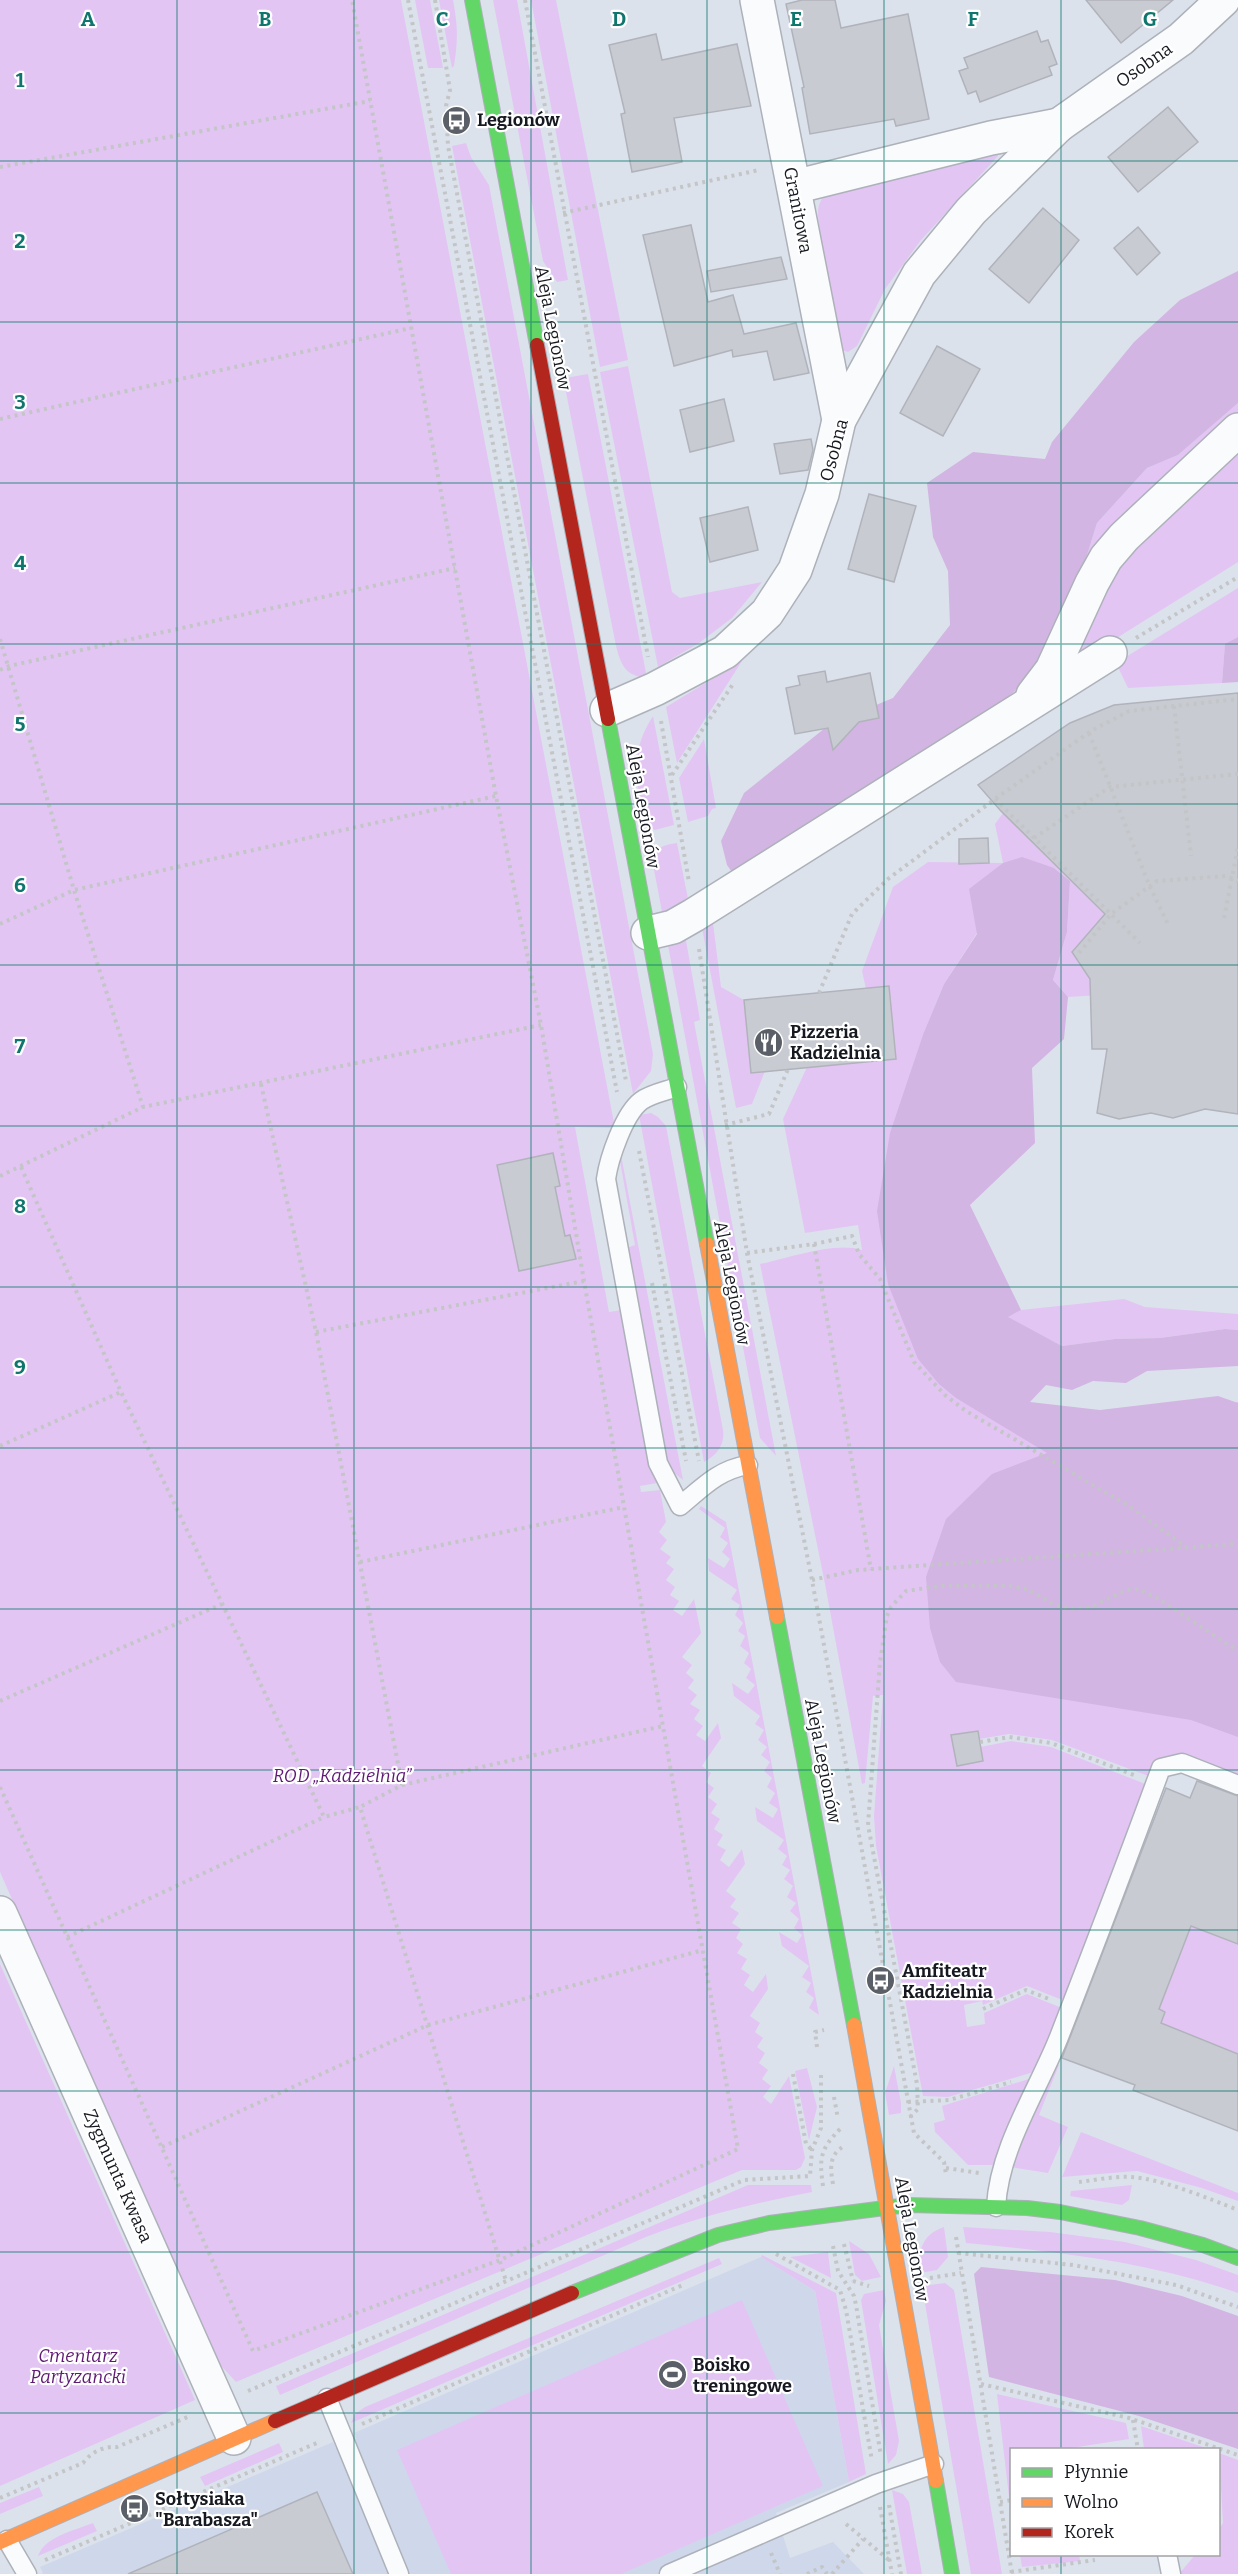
<svg xmlns="http://www.w3.org/2000/svg" width="1238" height="2574" font-family="Bitter,serif">
<style>
.built{fill:#ced8ea}
.green{fill:#e3c5f4}
.forest{fill:#d2b5e3}
.building{fill:#c9cbd3;stroke:#b1b3bb;stroke-width:1.5}
.lines{fill:none;stroke-linecap:round;stroke-linejoin:round}
.lane-casing{stroke:#adb1b9;stroke-width:21}
.street-casing{stroke:#adb1b9;stroke-width:36}
.fast-casing{stroke:#adb1b9;stroke-width:16}
.slow-casing{stroke:#adb1b9;stroke-width:16}
.jam-casing{stroke:#adb1b9;stroke-width:16}
.path{stroke:#c3c5c7;stroke-width:4;stroke-dasharray:3 4.5;stroke-linecap:butt}
.lane{stroke:#fafbfc;stroke-width:18}
.street{stroke:#fafbfc;stroke-width:33}
.fast{stroke:#63d668;stroke-width:14}
.slow{stroke:#ff974d;stroke-width:14}
.jam{stroke:#b3261e;stroke-width:14}
.grid{fill:none;stroke:#0f766e;stroke-width:1.5;stroke-opacity:0.55}
.labels{text-anchor:middle;stroke-width:4.5;stroke-linejoin:round;paint-order:stroke}
.street-label{font-size:18px;fill:#161920;stroke:#fff}
.poi-label{font-size:18px;font-weight:bold;fill:#161920;stroke:#fff;text-anchor:start}
.park-label{font-size:18px;font-style:italic;fill:#5f1873;stroke:#fff}
.grid-label{font-size:20px;text-anchor:middle;font-weight:bold;fill:#0f766e;stroke:#fff;stroke-width:4.5;stroke-linejoin:round;paint-order:stroke}
</style>
<rect width="100%" height="100%" fill="#dce2ec"/>
<polygon class="built" points="761,2257 815,2291 849,2482 776,2513 790,2558 833,2542 864,2574 41,2574 43,2573 40,2567 333,2442 336,2448 356,2439 354,2433"/>
<g class="green">
<polygon points="0,0 401,0 614,1123 614,1128 575,1127 609,1312 622,1310 657,1483 640,1486 641,1492 660,1490 666,1522 659,1532 667,1540 660,1549 671,1557 666,1563 674,1569 666,1580 675,1587 670,1595 679,1601 673,1610 682,1616 694,1599 701,1633 682,1657 692,1665 686,1673 694,1680 688,1688 697,1695 690,1704 700,1710 694,1719 703,1726 696,1735 705,1741 718,1723 721,1738 702,1766 711,1773 706,1782 714,1788 708,1797 717,1804 711,1813 720,1819 714,1829 723,1835 717,1845 726,1850 720,1860 729,1867 742,1849 745,1864 726,1891 736,1899 730,1907 739,1913 732,1923 741,1929 736,1938 743,1944 737,1953 747,1959 741,1969 750,1975 744,1985 753,1992 766,1974 768,1989 750,2016 760,2023 755,2032 763,2038 757,2047 765,2053 759,2063 768,2070 762,2079 771,2086 763,2097 771,2104 789,2076 805,2158 801,2167 796,2170 742,2170 236,2382 214,2358 0,1872"/>
<polygon points="415,0 430,0 443,68 428,68"/>
<path d="M439 0H453C458 27 458 39 454 66L452 68Z"/>
<polygon points="493,0 517,0 568,280 557,282 543,261"/>
<polygon points="531,0 556,0 628,360 600,367"/>
<polygon points="466,143 471,157 489,185 653,1054 651,1071 633,1094 452,146"/>
<path d="M997 153 998 156 921 240 885 289 857 346 848 352 841 350 820 231C818 217 815 206 825 195Z"/>
<polygon points="628,366 672,592 680,598 762,582 732,618 699,643 658,667 600,372"/>
<path d="M588 374 647 678C625 676 621 665 616 646L564 382 565 378Z"/>
<polygon points="1238,403 1238,421 1195,463 1026,691 907,772 1078,584 1097,523 1147,468 1178,455"/>
<polygon points="1238,442 1238,562 1088,656 1068,656 1110,576"/>
<polygon points="1238,588 1238,637 1225,645 1222,683 1128,688 1116,663"/>
<polygon points="742,661 677,763 666,707"/>
<path d="M653 716 674 825 655 830 645 824C637 782 628 754 653 716Z"/>
<polygon points="704,739 716,808 712,809 708,816 688,822 679,778"/>
<path d="M1003 813 1105 914 1072 952 1100 995 1068 997 1053 980 1067 932 1070 881 1054 868 977 933 944 984 924 1032 990 1402 1098 1421 1238 1402V1778L1180 1755 1157 1759 1151 1777 1052 1740 1009 1734 979 1739 977 1731 952 1735 957 1766 983 1761 980 1747 1011 1741 1051 1747 1148 1785 1065 2001 1027 1986 983 2005 982 2001 964 2005 967 2027 985 2024 984 2013 1027 1994 1062 2008 1034 2072 948 2097 923 2096 876 1846 874 1816 883 1695 873 1696 865 1783 862 1784 825 1584 760 1264C788 1258 836 1241 862 1250L858 1225 805 1233 783 1119 807 1067 866 989 862 971 893 887 928 862 1003 863 995 824Z"/>
<path d="M677 843 690 909 665 916 662 912 652 859C655 846 666 845 677 843Z"/>
<polygon points="713,923 721,987 744,1000 765,1071 752,1104 736,1108 702,928"/>
<polygon points="684,929 700,1020 694,1022 776,1456 760,1438 667,940"/>
<path d="M651 1113 658 1117 666 1126 723 1430C725 1445 717 1455 704 1462L639 1115Z"/>
<polygon points="621,1155 683,1480 667,1467 624,1249 635,1245 620,1161"/>
<polygon points="1124,1299 1145,1307 1238,1314 1238,1330 1225,1329 1160,1338 1115,1339 1062,1346 1007,1317 1021,1310"/>
<polygon points="701,1506 726,1522 819,2015 809,2008 814,1998 806,1992 811,1983 802,1977 809,1966 782,1946 779,1932 797,1943 802,1935 794,1928 799,1919 790,1911 796,1903 787,1897 793,1886 784,1879 790,1870 782,1865 787,1856 778,1849 784,1840 757,1821 755,1807 773,1818 778,1809 769,1803 775,1793 767,1787 772,1778 764,1771 770,1762 761,1755 767,1747 758,1740 764,1730 755,1724 760,1716 734,1696 732,1683 748,1694 755,1685 746,1678 751,1669 744,1663 749,1653 740,1646 745,1636 738,1631 743,1623 735,1615 740,1605 731,1599 737,1590 709,1571 708,1558 724,1568 730,1559 722,1552 728,1543 720,1537 725,1528 699,1509"/>
<polygon points="1228,1831 1232,1941 1238,1944 1238,2054 1161,2023 1159,2009"/>
<polygon points="0,1964 195,2400 0,2486"/>
<polygon points="1053,2063 1059,2065 1039,2115 1068,2127 1048,2173 1010,2167"/>
<polygon points="894,2066 901,2103 901,2113 889,2115 885,2093"/>
<polygon points="807,2068 817,2107 809,2140 795,2071"/>
<polygon points="1032,2078 996,2165 968,2165 935,2132 934,2123 945,2120 942,2106"/>
<polygon points="1081,2132 1238,2193 1238,2201 1202,2188 1137,2171 1062,2177"/>
<path d="M748 2185H811L812 2192C755 2203 700 2216 646 2237L280 2395 276 2386Z"/>
<polygon points="1132,2185 1129,2200 1122,2205 1070,2196 1071,2191"/>
<path d="M944 2227 948 2257 937 2270 920 2273C917 2252 922 2234 944 2227Z"/>
<path d="M963 2227 1050 2232 1125 2242 1196 2260 1238 2275V2293C1150 2262 1058 2252 966 2243Z"/>
<polygon points="849,2241 869,2254 881,2277 862,2281 855,2275"/>
<polygon points="828,2252 831,2278 790,2257"/>
<polygon points="762,2255 836,2293 866,2474 849,2482 815,2291 761,2257"/>
<polygon points="719,2258 722,2264 351,2423 355,2414 365,2407"/>
<polygon points="945,2283 954,2290 1002,2574 971,2574 922,2286"/>
<polygon points="884,2290 886,2301 879,2325 899,2441 896,2455 888,2464 861,2300 864,2294"/>
<polygon points="742,2300 823,2486 621,2574 451,2574 397,2450"/>
<polygon points="997,2394 1126,2423 1129,2439 1065,2449 1012,2450 1012,2497 1009,2497"/>
<polygon points="1141,2426 1209,2449 1144,2449"/>
<polygon points="279,2443 283,2452 205,2486 200,2477"/>
<polygon points="1219,2453 1238,2460 1238,2574 1179,2574 1195,2555 1218,2554 1219,2529 1223,2523"/>
<polygon points="39,2487 43,2496 0,2514 0,2503"/>
<polygon points="892,2490 903,2494 909,2502 922,2574 907,2574"/>
<path d="M93 2523 97 2531 38 2556C45 2536 76 2530 93 2523Z"/>
<polygon points="1020,2555 1079,2555 1080,2561 1022,2567"/>
</g>
<g class="forest">
<polygon points="1238,271 1238,403 1178,455 1147,468 1097,523 1078,584 1054,639 1025,681 985,718 736,878 727,865 721,841 744,793 830,724 893,698 950,625 948,571 933,537 927,483 973,452 1045,459 1052,442 1134,342 1180,300"/>
<polygon points="1238,637 1238,682 1222,683 1225,644"/>
<polygon points="1022,857 1054,868 1070,881 1067,932 1053,980 1068,997 1064,1039 1032,1068 1035,1143 970,1205 1021,1310 1008,1317 1062,1346 1115,1339 1160,1338 1225,1329 1238,1330 1238,1366 1147,1371 1126,1383 1093,1381 1072,1390 1046,1385 1030,1402 1100,1410 1218,1396 1238,1403 1238,1737 1191,1720 956,1682 940,1662 930,1628 926,1577 946,1519 992,1474 1047,1453 956,1398 939,1384 918,1359 888,1284 877,1211 890,1133 924,1032 944,984 977,934 969,889 1003,863"/>
<polygon points="981,2267 1115,2280 1182,2296 1238,2316 1238,2449 1139,2416 989,2377 974,2274"/>
</g>
<g class="building">
<polygon points="802,0 835,0 841,28 908,14 929,119 896,126 894,119 810,134 802,88 804,87 786,4"/>
<polygon points="1086,0 1173,0 1121,43"/>
<polygon points="1037,31 1041,42 1048,40 1057,64 1049,67 1052,75 980,102 976,91 968,94 959,71 968,68 964,58"/>
<polygon points="656,34 662,60 737,44 751,106 674,118 682,162 632,172 621,114 625,113 609,45"/>
<polygon points="1168,107 1198,142 1138,192 1108,157"/>
<polygon points="1043,208 1079,240 1029,303 989,269"/>
<polygon points="691,225 708,302 733,295 744,334 796,323 809,373 774,380 767,351 733,357 732,350 674,366 643,235"/>
<polygon points="1138,227 1160,253 1137,275 1114,248"/>
<polygon points="781,257 787,279 711,292 707,271"/>
<polygon points="937,346 980,369 943,436 900,413"/>
<polygon points="724,399 734,441 690,452 680,410"/>
<polygon points="811,439 813,450 808,470 780,474 774,444"/>
<polygon points="869,494 916,506 894,582 848,569"/>
<polygon points="748,507 758,550 710,562 700,518"/>
<polygon points="825,671 827,682 870,673 879,718 859,722 833,750 828,728 795,734 786,688 800,685 798,676"/>
<polygon points="1238,693 1238,1114 1205,1109 1173,1118 1151,1113 1119,1119 1097,1113 1107,1049 1092,1049 1090,979 1072,952 1105,914 1000,810 978,785 1070,723 1114,705"/>
<polygon points="988,838 989,863 959,864 959,839"/>
<polygon points="889,986 896,1059 751,1073 744,1000"/>
<polygon points="553,1153 560,1186 555,1187 565,1236 570,1235 576,1259 519,1271 497,1165"/>
<polygon points="978,1731 983,1761 957,1766 951,1735"/>
<polygon points="1197,1781 1238,1796 1238,1944 1191,1926 1159,2009 1165,2012 1161,2023 1238,2054 1238,2131 1133,2090 1135,2085 1062,2058 1166,1788 1190,1798"/>
<polygon points="317,2492 353,2574 128,2574"/>
</g>
<g class="lines">
<defs>
<g id="lane">
<path d="M677 1087C666 1091 650 1094 641 1101 624 1114 609 1158 606 1179L658 1463 680 1506C703 1487 718 1470 748 1465"/>
<path d="M996 2207C999 2148 1038 2090 1059 2037 1094 1947 1128 1858 1161 1768L1182 1763 1238 1785"/>
<polyline points="327,2398 399,2574"/>
<polyline points="7,2540 27,2574"/>
<polyline points="1167,2554 1171,2574"/>
<polyline points="669,2574 876,2484 934,2464"/>
</g>
<g id="street">
<polyline points="757,0 839,420"/>
<polyline points="794,187 991,138 1059,125"/>
<polyline points="1033,695 1052,670 1092,583 1106,558 1124,537 1238,430"/>
<polyline points="607,710 655,689 725,652 767,613 795,570 822,494 839,420 919,274 971,211 1059,125 1181,39 1223,0"/>
<polyline points="648,933 673,927 694,915 1110,653"/>
<polyline points="0,1913 234,2438"/>
</g>
<g id="fast">
<polyline points="472,0 537,345"/>
<polyline points="608,719 707,1244"/>
<polyline points="777,1617 854,2025"/>
<polyline points="572,2293 718,2235 769,2223 908,2205 1027,2208 1060,2212 1140,2228 1203,2245 1238,2258"/>
<polyline points="936,2481 952,2574"/>
</g>
<g id="slow">
<polyline points="707,1244 777,1617"/>
<polyline points="854,2025 936,2481"/>
<polyline points="0,2542 275,2421"/>
</g>
<g id="jam">
<polyline points="537,345 608,719"/>
<polyline points="275,2421 572,2293"/>
</g>
</defs>
<use href="#lane" class="lane-casing"/>
<use href="#street" class="street-casing"/>
<use href="#fast" class="fast-casing"/>
<use href="#slow" class="slow-casing"/>
<use href="#jam" class="jam-casing"/>
<g class="path">
<polyline points="408,0 617,1092"/>
<polyline points="435,0 450,90 446,106 448,146 626,1081"/>
<polyline points="525,0 648,657"/>
<polyline points="0,167 370,101"/>
<polyline points="563,213 759,170"/>
<polyline points="0,419 411,328"/>
<polyline points="1136,638 1238,577"/>
<polyline points="0,639 74,890 143,1107"/>
<polyline points="0,670 9,666 455,568"/>
<polyline points="1174,706 1191,856"/>
<polyline points="661,721 689,882"/>
<polyline points="1089,733 1150,887 1169,926"/>
<polyline points="672,775 733,684"/>
<polyline points="995,799 1140,943"/>
<polyline points="1034,838 1110,787 1238,774"/>
<polyline points="1224,918 1238,847"/>
<polyline points="0,924 74,890 496,796"/>
<polyline points="699,949 747,1253 812,1580 914,2133 944,2162 946,2174"/>
<polyline points="1079,953 1111,914 1157,881 1226,876 1238,881"/>
<polyline points="819,993 852,914 888,879 995,799 1091,731 1129,711 1238,699"/>
<polyline points="261,1084 316,1332 402,1785 360,1807"/>
<polyline points="725,1125 769,1114 788,1069"/>
<polyline points="639,1151 699,1461"/>
<polyline points="21,1167 121,1392 324,1817 360,1807 506,2281"/>
<polyline points="0,1176 143,1107 541,1025"/>
<polyline points="814,1244 871,1570"/>
<polyline points="747,1253 814,1244 852,1236 859,1254 880,1279 914,1362 945,1395 966,1411 1129,1506 1186,1547"/>
<polyline points="652,1283 686,1461"/>
<polyline points="316,1332 584,1281"/>
<polyline points="0,1446 121,1392"/>
<polyline points="360,1562 624,1507"/>
<polyline points="812,1580 858,1570 1238,1544"/>
<polyline points="0,1701 222,1604"/>
<polyline points="980,1742 1009,1737 1051,1743 1134,1775"/>
<polyline points="402,1785 663,1726"/>
<polyline points="0,1787 253,2351 500,2260 738,2149 584,1281 541,1025 496,796 352,0"/>
<polyline points="67,1937 324,1817"/>
<polyline points="983,2009 1026,1990 1049,1999"/>
<polyline points="817,2047 815,2032 824,2030"/>
<polyline points="793,2074 806,2144 812,2150"/>
<polyline points="834,2097 838,2119"/>
<polyline points="908,2102 949,2100 1011,2082"/>
<polyline points="910,2117 918,2109 917,2084 868,1825 880,1662 887,1616 891,1607 906,1591 940,1586 1009,1586 1027,1589 1055,1605 1070,1609 1091,1607 1127,1590 1138,1589 1157,1598 1238,1651"/>
<polyline points="162,2147 428,2025 703,1950"/>
<polyline points="946,2168 979,2173"/>
<path d="M1079 2182C1096 2180 1114 2176 1131 2177 1163 2179 1207 2198 1238 2210"/>
<path d="M833 2184C830 2168 829 2155 844 2146"/>
<path d="M823 2186C819 2158 820 2149 841 2128"/>
<polyline points="956,2237 1012,2574"/>
<polyline points="844,2244 853,2281"/>
<polyline points="833,2246 838,2271 854,2296 856,2305 881,2456"/>
<polyline points="958,2253 1073,2265 1176,2285 1238,2307"/>
<polyline points="776,2254 840,2290 846,2310 872,2461"/>
<polyline points="930,2278 961,2273"/>
<polyline points="853,2281 869,2286"/>
<polyline points="981,2384 1129,2418 1238,2455"/>
<polyline points="248,2391 744,2180 810,2176 812,2150 821,2128 821,2072"/>
<polyline points="1133,2420 1138,2450"/>
<polyline points="362,2424 685,2284"/>
<path d="M0 2498 83 2463C91 2452 104 2446 117 2447L190 2416"/>
<polyline points="1000,2502 1012,2500"/>
<polyline points="889,2505 901,2574"/>
<polyline points="880,2507 892,2574"/>
<polyline points="846,2524 889,2560"/>
<polyline points="771,2553 780,2574"/>
<polyline points="45,2560 319,2442"/>
<polyline points="1011,2572 1095,2560"/>
<polyline points="807,2574 822,2567 827,2574"/>
<polyline points="832,2574 863,2539"/>
</g>
<use href="#lane" class="lane"/>
<use href="#street" class="street"/>
<use href="#fast" class="fast"/>
<use href="#slow" class="slow"/>
<use href="#jam" class="jam"/>
</g>
<path class="grid" d="M177 0V2574M354 0V2574M531 0V2574M707 0V2574M884 0V2574M1061 0V2450M0 161H1238M0 322H1238M0 483H1238M0 644H1238M0 804H1238M0 965H1238M0 1126H1238M0 1287H1238M0 1448H1238M0 1609H1238M0 1770H1238M0 1930H1238M0 2091H1238M0 2252H1238M0 2413H1238M1061 2554V2574"/>
<defs>
<symbol id="bus-disc" viewBox="-11 -11 22 22"><circle r="9.5" fill="#5b5f67" stroke="#fff"/><path d="M-5-6H5V4H4V6H2V4H-2V6H-4V4H-5ZM-3.5-4V0h7V-4ZM-3.5 1.2v1.5H-2V1.2ZM2 1.2v1.5H3.5V1.2Z" fill="#fff"/></symbol>
<symbol id="restaurant-disc" viewBox="-11 -11 22 22"><circle r="9.5" fill="#5b5f67" stroke="#fff"/><path d="M-5-6h1v4h1v-4h1v4h1v-4h1v5L-1.5 .5V6h-2V.5L-5-1ZM5-6V6H3V1.5H1.5Q1.5-4 5-6Z" fill="#fff"/></symbol>
<symbol id="stadium-disc" viewBox="-11 -11 22 22"><circle r="9.5" fill="#5b5f67" stroke="#fff"/><path d="M0-5a6.5 5 0 1 0 0 10a6.5 5 0 1 0 0-10ZM-3.5-1.8h7v3.6h-7Z" fill="#fff"/></symbol>
</defs>
<g fill-rule="evenodd">
<use href="#bus-disc" x="440" y="104" width="33" height="33"/>
<use href="#restaurant-disc" x="752" y="1026" width="33" height="33"/>
<use href="#bus-disc" x="864" y="1964" width="33" height="33"/>
<use href="#stadium-disc" x="656" y="2358" width="33" height="33"/>
<use href="#bus-disc" x="118" y="2492" width="33" height="33"/>
</g>
<g class="labels">
<g class="street-label">
<text transform="translate(1144 65) rotate(-35)" y="6">Osobna</text>
<text transform="translate(798 210) rotate(79)" y="6">Granitowa</text>
<text transform="translate(553 328) rotate(79)" y="6">Aleja Legionów</text>
<text transform="translate(834 450) rotate(-75)" y="6">Osobna</text>
<text transform="translate(643 806) rotate(80)" y="6">Aleja Legionów</text>
<text transform="translate(732 1283) rotate(79)" y="6">Aleja Legionów</text>
<text transform="translate(823 1761) rotate(79)" y="6">Aleja Legionów</text>
<text transform="translate(118 2176) rotate(66)" y="6">Zygmunta Kwasa</text>
<text transform="translate(912 2239) rotate(80)" y="6">Aleja Legionów</text>
</g>
<g class="poi-label">
<text x="477" y="126">Legionów</text>
<text x="790" y="1038">Pizzeria<tspan x="790" dy="21">Kadzielnia</tspan></text>
<text x="902" y="1977">Amfiteatr<tspan x="902" dy="21">Kadzielnia</tspan></text>
<text x="693" y="2371">Boisko<tspan x="693" dy="21">treningowe</tspan></text>
<text x="155" y="2505">Sołtysiaka<tspan x="155" dy="21">"Barabasza"</tspan></text>
</g>
<g class="park-label">
<text x="342" y="1782">ROD „Kadzielnia”</text>
<text x="78" y="2362">Cmentarz<tspan x="78" dy="21">Partyzancki</tspan></text>
</g>
</g>
<g class="grid-label">
<text x="88" y="26">A</text>
<text x="265" y="26">B</text>
<text x="442" y="26">C</text>
<text x="619" y="26">D</text>
<text x="796" y="26">E</text>
<text x="973" y="26">F</text>
<text x="1150" y="26">G</text>
<text x="20" y="87">1</text>
<text x="20" y="248">2</text>
<text x="20" y="409">3</text>
<text x="20" y="570">4</text>
<text x="20" y="731">5</text>
<text x="20" y="892">6</text>
<text x="20" y="1053">7</text>
<text x="20" y="1213">8</text>
<text x="20" y="1374">9</text>
</g>
<rect x="1010" y="2448" width="210" height="108" fill="#ffffff" stroke="#a2a3a6" stroke-width="1.5"/>
<rect x="1022" y="2468" width="30" height="9" fill="#63d668" stroke="#a2a3a6" stroke-width="1.5"/>
<text x="1064" y="2478" font-size="18" fill="#161920">Płynnie</text>
<rect x="1022" y="2498" width="30" height="9" fill="#ff974d" stroke="#a2a3a6" stroke-width="1.5"/>
<text x="1064" y="2508" font-size="18" fill="#161920">Wolno</text>
<rect x="1022" y="2528" width="30" height="9" fill="#b3261e" stroke="#a2a3a6" stroke-width="1.5"/>
<text x="1064" y="2538" font-size="18" fill="#161920">Korek</text>
</svg>
